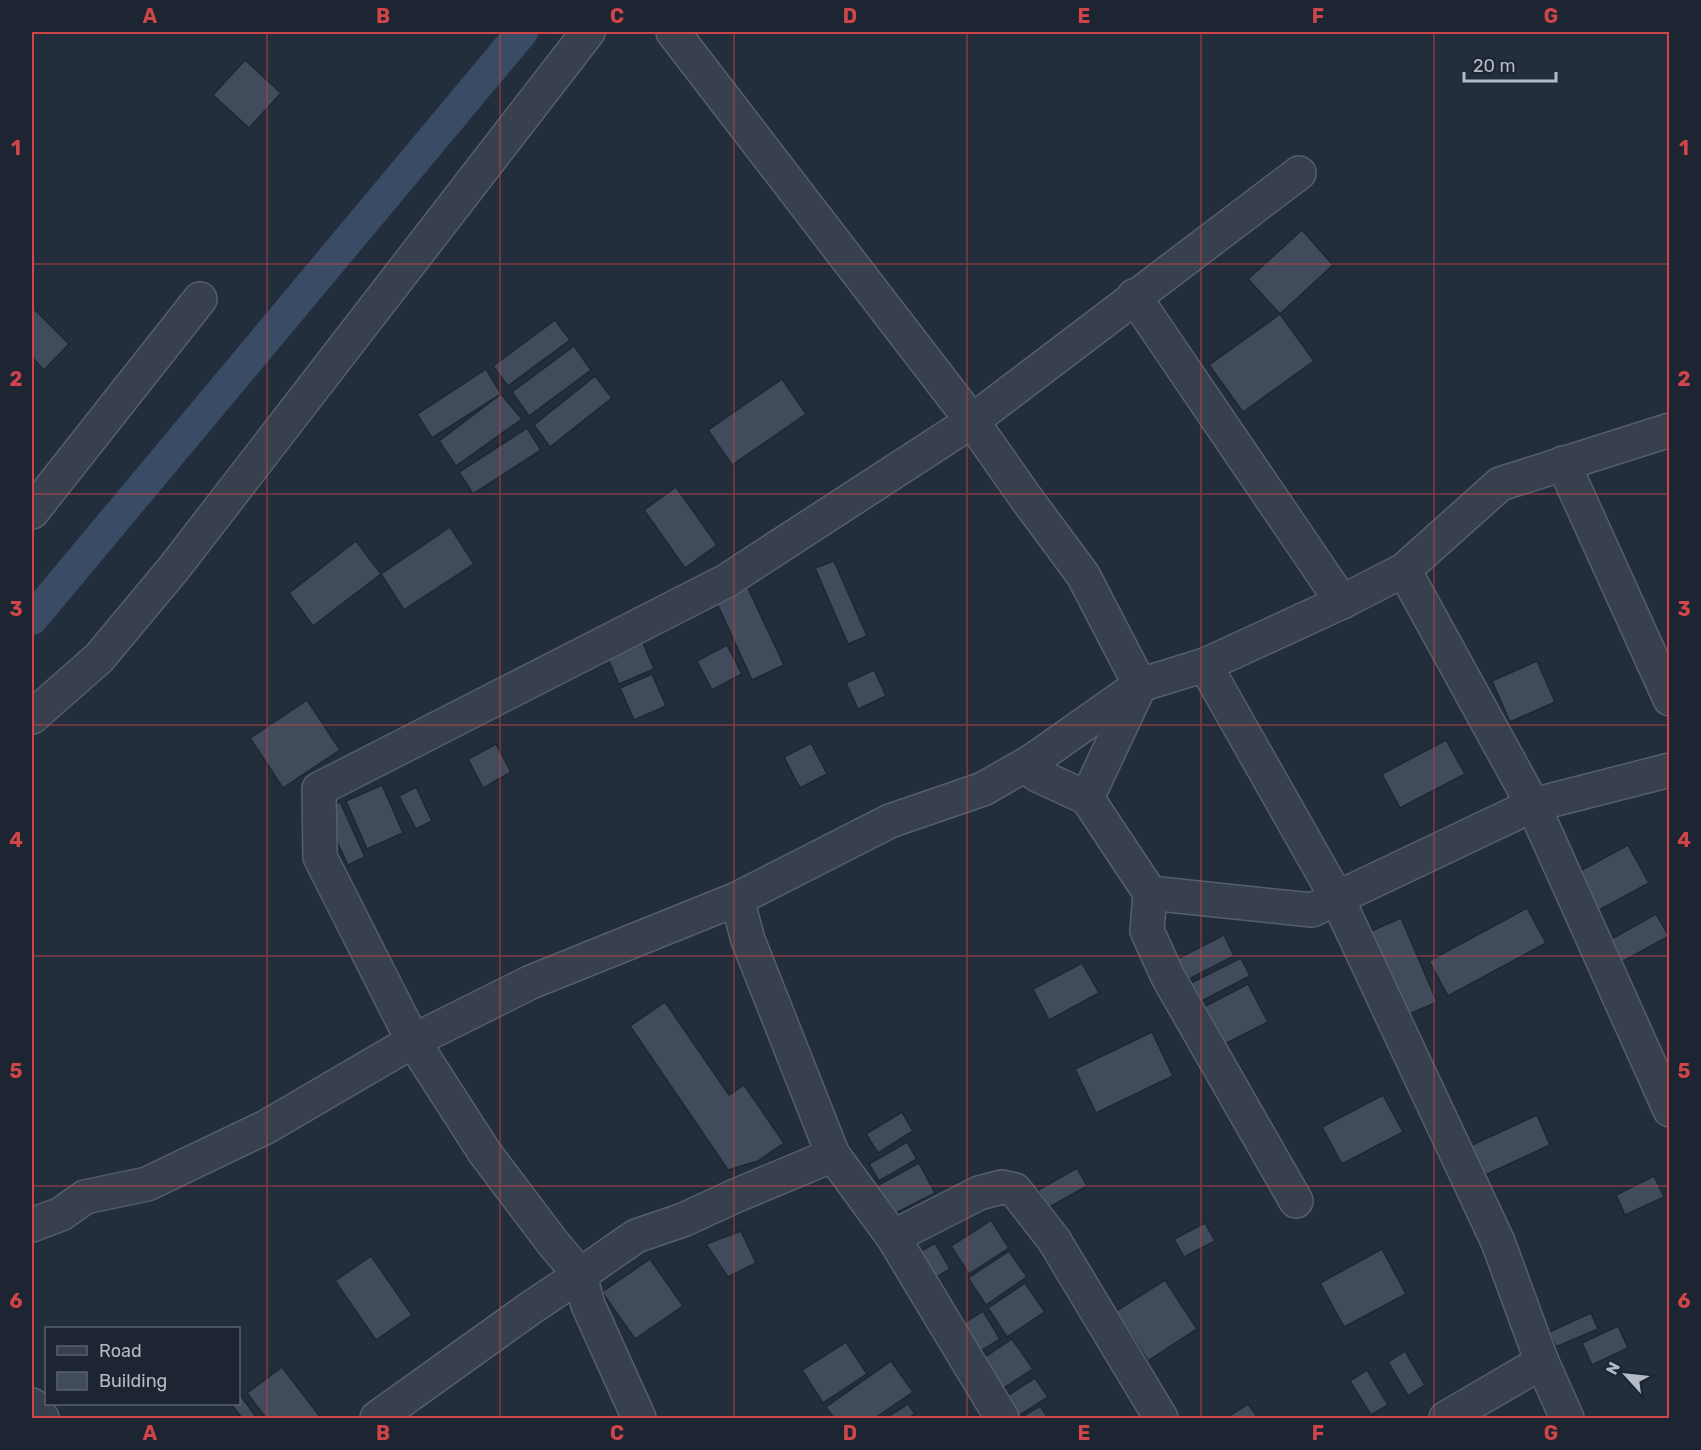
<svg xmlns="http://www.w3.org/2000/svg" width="1701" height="1450" font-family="Rubik,sans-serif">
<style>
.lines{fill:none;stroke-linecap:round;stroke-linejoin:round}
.canal{stroke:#394b65;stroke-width:32}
.building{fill:#404c5b;stroke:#1e2733;stroke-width:1.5}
.minor-casing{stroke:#555e6a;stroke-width:36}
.minor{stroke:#37404c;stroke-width:33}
.grid{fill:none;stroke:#cf4548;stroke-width:1.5;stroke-opacity:0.55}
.neatline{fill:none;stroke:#cf4548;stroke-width:2}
.grid-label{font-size:20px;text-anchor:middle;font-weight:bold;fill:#cf4548}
</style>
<rect width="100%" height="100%" fill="#232e3c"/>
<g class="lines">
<polyline class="canal" points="32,619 522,32"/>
</g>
<g class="building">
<polygon points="245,60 281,93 249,128 213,95"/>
<polygon points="1302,230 1333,265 1280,314 1248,279"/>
<polygon points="32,307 69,344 44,370 32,357"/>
<polygon points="1280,314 1314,361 1243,412 1209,365"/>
<polygon points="555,320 570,340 508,386 493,366"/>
<polygon points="574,346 591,370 529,416 512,392"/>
<polygon points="486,369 501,394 432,438 417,414"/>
<polygon points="595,376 612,398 550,447 534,425"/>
<polygon points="782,379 806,414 732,465 708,430"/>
<polygon points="501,394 522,419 456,466 439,441"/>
<polygon points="527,428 541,450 473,494 459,472"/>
<polygon points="676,487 717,545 685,568 644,510"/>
<polygon points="450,527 474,564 404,610 381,574"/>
<polygon points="356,541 381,574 313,626 289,593"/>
<polygon points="834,561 867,636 848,644 815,568"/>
<polygon points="746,584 784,665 752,680 715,599"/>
<polygon points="640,636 654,669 619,684 605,652"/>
<polygon points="727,645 742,674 712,690 697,661"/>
<polygon points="1537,661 1555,702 1510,722 1492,681"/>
<polygon points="874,670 886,696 858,709 846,683"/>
<polygon points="652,674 666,706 634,720 620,688"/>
<polygon points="307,700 340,750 283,788 250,738"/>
<polygon points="1446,740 1465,774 1400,808 1382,774"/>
<polygon points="811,743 827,774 800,788 784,757"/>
<polygon points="496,744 511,772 483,788 468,759"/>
<polygon points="382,785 403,833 367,849 346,801"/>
<polygon points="416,787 432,821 416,829 399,796"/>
<polygon points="340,802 365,857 348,865 322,810"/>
<polygon points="1628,845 1649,883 1588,916 1567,878"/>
<polygon points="1527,908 1546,943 1448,996 1429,961"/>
<polygon points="1656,914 1669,936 1618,964 1606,942"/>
<polygon points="1401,918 1437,1002 1398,1019 1362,935"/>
<polygon points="1224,935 1234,956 1177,985 1167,964"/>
<polygon points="1241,958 1250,976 1190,1007 1181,988"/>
<polygon points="1082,963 1099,993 1049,1020 1033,989"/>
<polygon points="1248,984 1268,1022 1213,1050 1194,1012"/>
<polygon points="665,1002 729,1095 744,1085 784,1143 758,1161 728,1170 630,1026"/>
<polygon points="1152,1032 1173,1076 1096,1113 1075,1069"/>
<polygon points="1383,1095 1403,1132 1342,1164 1322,1127"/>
<polygon points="902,1112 913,1131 878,1153 866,1134"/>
<polygon points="1537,1115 1550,1145 1483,1176 1470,1146"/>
<polygon points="907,1142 917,1159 879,1181 869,1164"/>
<polygon points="919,1163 935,1193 888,1217 873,1188"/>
<polygon points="1077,1168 1087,1186 1048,1208 1038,1190"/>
<polygon points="1654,1176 1664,1197 1625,1215 1616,1195"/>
<polygon points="991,1220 1009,1248 969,1274 951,1246"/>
<polygon points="1205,1223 1215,1241 1184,1257 1174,1239"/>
<polygon points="741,1231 756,1263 728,1277 706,1244"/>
<polygon points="935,1243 950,1269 925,1284 909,1258"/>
<polygon points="1382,1249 1406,1294 1344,1327 1320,1283"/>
<polygon points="1009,1251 1027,1277 986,1305 968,1278"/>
<polygon points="371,1256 412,1315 376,1340 335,1281"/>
<polygon points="650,1259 683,1306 635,1339 602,1292"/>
<polygon points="1165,1280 1197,1329 1148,1361 1116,1311"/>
<polygon points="1025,1283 1045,1312 1007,1337 988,1308"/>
<polygon points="983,1311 1000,1339 976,1354 959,1326"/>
<polygon points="1591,1313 1598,1329 1556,1347 1549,1332"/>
<polygon points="1618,1326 1628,1348 1592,1365 1582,1343"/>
<polygon points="1012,1339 1033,1369 996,1393 976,1363"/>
<polygon points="846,1342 867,1374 823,1403 802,1370"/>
<polygon points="1405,1351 1425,1385 1408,1396 1388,1362"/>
<polygon points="891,1361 913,1392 875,1418 834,1418 826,1407"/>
<polygon points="282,1367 321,1418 266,1418 247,1393"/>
<polygon points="1367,1370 1388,1405 1371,1415 1350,1381"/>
<polygon points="1035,1378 1048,1397 1015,1418 996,1403"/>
<polygon points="238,1392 257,1418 242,1418 231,1404 238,1404"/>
<polygon points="908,1404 915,1414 908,1418 886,1418"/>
<polygon points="1248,1404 1258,1418 1226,1418"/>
<polygon points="1040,1406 1048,1418 1020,1418"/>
</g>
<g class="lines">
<defs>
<g id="minor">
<polyline points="673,32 972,421 1026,498 1083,575 1140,685 1032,761"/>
<polyline points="1134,296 1342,602"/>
<polyline points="1670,430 1500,484 1404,570 1342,602 1205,665 1140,685 1087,798 1150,893 1312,910 1533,805 1670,1110"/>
<polyline points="1563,463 1670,699"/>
<polyline points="32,512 200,299"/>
<polyline points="1404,570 1533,805 1670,770"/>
<polyline points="1205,665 1337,898 1498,1242 1542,1362 1446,1418"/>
<polyline points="32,717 99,658 174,568 588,32"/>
<polyline points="1150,893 1147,931 1168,977 1296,1201"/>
<polyline points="737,899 748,940 833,1155 893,1237 1002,1418"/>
<polyline points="833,1155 735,1196 683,1220 636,1236 580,1275 553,1243 485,1153 413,1041 320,857 319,789 726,581 972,421 1299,173"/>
<polyline points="32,1225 61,1214 85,1197 147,1184 266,1127 413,1041 531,982 737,899 890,821 983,789 1032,761 1037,775 1087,798"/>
<polyline points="893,1237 979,1193 1002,1187 1015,1190 1054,1240 1161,1418"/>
<polyline points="1542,1362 1567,1418"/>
<polyline points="32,1405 42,1418"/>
<polyline points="377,1418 532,1307 580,1275 588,1305 639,1418"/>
</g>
</defs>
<use href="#minor" class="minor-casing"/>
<use href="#minor" class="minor"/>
</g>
<path class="grid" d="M267 32V1418M500 32V1418M734 32V1418M967 32V1418M1201 32V1418M1434 32V1418M32 264H1670M32 494H1670M32 725H1670M32 956H1670M32 1186H1670"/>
<rect width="1701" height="1450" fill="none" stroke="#1c2531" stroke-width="66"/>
<rect x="45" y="1327" width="195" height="78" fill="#1c2531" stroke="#58616d" stroke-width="1.5"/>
<rect x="57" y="1346" width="30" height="9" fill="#37404c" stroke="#58616d" stroke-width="1.5"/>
<text x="99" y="1357" font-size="18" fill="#b3bbc7">Road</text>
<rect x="57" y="1372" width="30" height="18" fill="#404c5b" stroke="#58616d" stroke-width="1.5"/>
<text x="99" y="1387" font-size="18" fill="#b3bbc7">Building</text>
<g transform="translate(1626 1375) rotate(297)" stroke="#1c2531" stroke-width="4.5" paint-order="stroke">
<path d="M0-4.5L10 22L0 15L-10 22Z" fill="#b3bbc7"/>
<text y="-9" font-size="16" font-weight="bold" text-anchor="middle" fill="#b3bbc7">N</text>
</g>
<path d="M1464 72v9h92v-9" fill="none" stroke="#b3bbc7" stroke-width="3"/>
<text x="1473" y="72" font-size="18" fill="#b3bbc7" stroke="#1c2531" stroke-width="4.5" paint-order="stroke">20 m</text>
<rect x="33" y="33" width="1635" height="1384" class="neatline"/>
<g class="grid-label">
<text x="150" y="23">A</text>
<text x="383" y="23">B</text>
<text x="617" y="23">C</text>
<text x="850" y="23">D</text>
<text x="1084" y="23">E</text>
<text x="1318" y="23">F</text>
<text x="1551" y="23">G</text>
<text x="16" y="155">1</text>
<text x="1684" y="155">1</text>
<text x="16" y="386">2</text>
<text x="1684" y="386">2</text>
<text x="16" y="616">3</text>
<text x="1684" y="616">3</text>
<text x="16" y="847">4</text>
<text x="1684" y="847">4</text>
<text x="16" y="1078">5</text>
<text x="1684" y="1078">5</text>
<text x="16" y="1308">6</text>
<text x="1684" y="1308">6</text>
<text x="150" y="1440">A</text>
<text x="383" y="1440">B</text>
<text x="617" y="1440">C</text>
<text x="850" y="1440">D</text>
<text x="1084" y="1440">E</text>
<text x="1318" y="1440">F</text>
<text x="1551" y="1440">G</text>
</g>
</svg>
